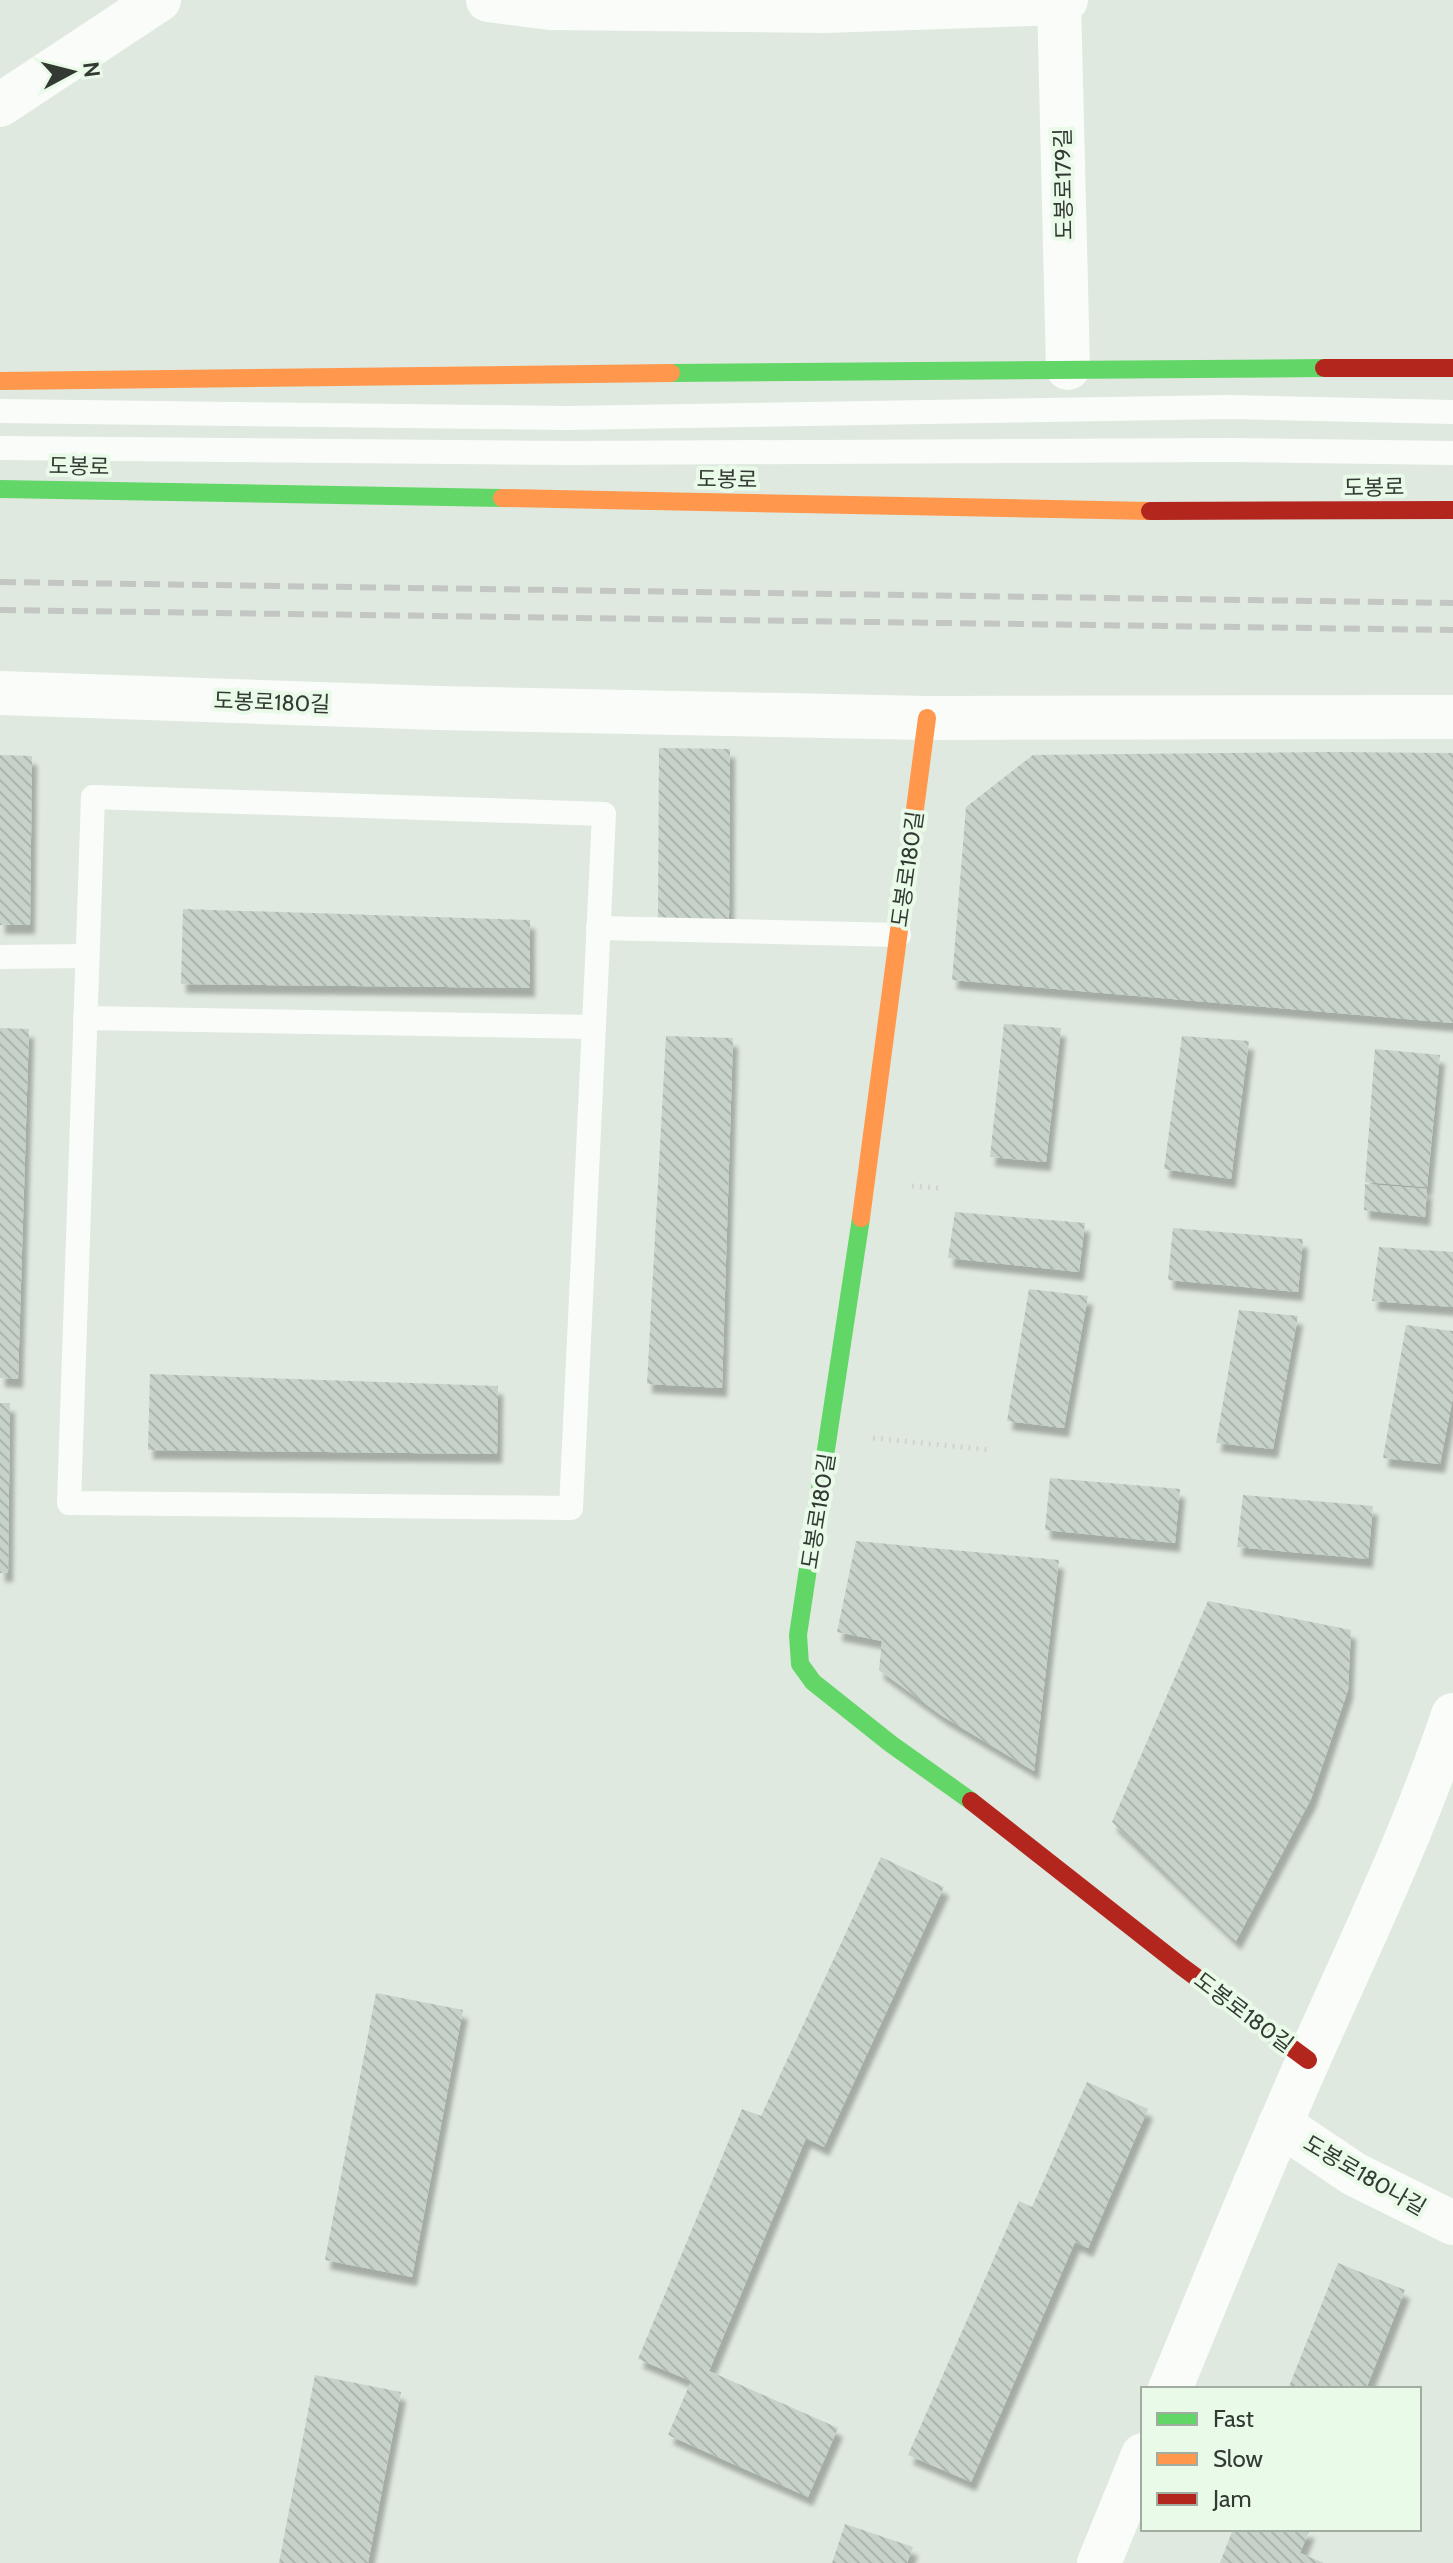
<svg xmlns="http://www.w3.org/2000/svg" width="1453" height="2563" font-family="Cabin,'Noto Sans KR',sans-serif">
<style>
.building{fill:url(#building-back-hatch);filter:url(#shadow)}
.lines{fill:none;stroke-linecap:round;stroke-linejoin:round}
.path{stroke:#d1d3d1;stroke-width:5;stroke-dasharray:2 6;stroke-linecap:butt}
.lane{stroke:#fafcfa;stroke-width:24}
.street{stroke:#fafcfa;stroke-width:44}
.fast{stroke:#63d668;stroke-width:18}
.slow{stroke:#ff974d;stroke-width:18}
.jam{stroke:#b3261e;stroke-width:18}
.rail{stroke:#c3c6c3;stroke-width:6;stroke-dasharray:16 8;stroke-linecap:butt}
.labels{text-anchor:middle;stroke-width:8;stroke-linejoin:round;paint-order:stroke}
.street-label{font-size:22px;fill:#333a33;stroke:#e9fae8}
</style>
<defs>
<pattern id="building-back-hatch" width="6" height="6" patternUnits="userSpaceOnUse" patternTransform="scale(2)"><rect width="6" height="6" fill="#c6d2ca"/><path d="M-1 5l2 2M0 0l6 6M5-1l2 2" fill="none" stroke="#abb5ae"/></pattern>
<filter id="shadow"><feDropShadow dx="5" dy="9" stdDeviation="2" flood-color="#0004"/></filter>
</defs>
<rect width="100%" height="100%" fill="#dfe9df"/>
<g class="building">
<polygon points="659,748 730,749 729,919 658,918"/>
<polygon points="1328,752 1453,753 1453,1023 952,980 966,807 1033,755"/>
<polygon points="0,755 32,756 30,925 0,925"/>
<polygon points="183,909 530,920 530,988 181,984"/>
<polygon points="1004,1024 1061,1028 1046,1162 990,1157"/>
<polygon points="0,1028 29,1029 18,1379 0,1378"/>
<polygon points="666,1036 733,1038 722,1388 647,1384"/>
<polygon points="1182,1036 1249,1041 1231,1179 1164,1169"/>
<polygon points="1375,1049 1440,1055 1427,1187 1365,1182"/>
<polygon points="1365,1184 1427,1189 1425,1217 1364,1210"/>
<polygon points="955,1212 1085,1223 1079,1272 948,1258"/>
<polygon points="1173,1228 1303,1239 1298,1292 1168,1280"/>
<polygon points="1379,1247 1453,1252 1453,1307 1372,1301"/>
<polygon points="1029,1289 1088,1296 1064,1428 1007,1421"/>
<polygon points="1239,1310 1298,1316 1273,1449 1216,1443"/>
<polygon points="1406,1325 1453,1331 1453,1397 1440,1464 1383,1458"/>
<polygon points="150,1374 498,1386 497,1454 148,1450"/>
<polygon points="0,1403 10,1403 8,1573 0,1573"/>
<polygon points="1050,1478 1180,1489 1175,1543 1045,1530"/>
<polygon points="1243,1495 1373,1506 1368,1559 1237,1547"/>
<polygon points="856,1541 1059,1560 1034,1771 942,1716 879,1670 882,1641 837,1632"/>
<polygon points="1208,1601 1351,1630 1348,1690 1311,1799 1236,1941 1112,1822"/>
<polygon points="881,1857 944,1887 824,2147 806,2138 709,2371 838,2428 808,2497 668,2435 691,2381 638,2359 742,2109 761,2116"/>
<polygon points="376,1993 463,2010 412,2277 325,2260"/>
<polygon points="1087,2082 1148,2109 1088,2248 1075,2242 971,2482 908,2455 1019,2201 1032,2207"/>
<polygon points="1338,2263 1405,2290 1366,2389 1288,2389"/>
<polygon points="315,2375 401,2392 368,2563 279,2563"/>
<polygon points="845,2524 913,2547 907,2563 832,2563"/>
<polygon points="1233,2529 1310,2529 1300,2553 1324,2563 1220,2563"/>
</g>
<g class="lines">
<g class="path">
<polyline points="912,1186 939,1188"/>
<polyline points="873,1438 991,1450"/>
</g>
<g class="lane">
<polyline points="0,411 567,418 1228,407 1453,412"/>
<polyline points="0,448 572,453 1229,450 1453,453"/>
<polygon points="93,797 604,814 571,1508 69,1503"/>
<polyline points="598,928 899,935"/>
<polyline points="0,957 87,956"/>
<polyline points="85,1018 594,1027"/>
</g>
<g class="street">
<polyline points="488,0 550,8 824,11 1059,3 1066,0"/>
<polyline points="1059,0 1068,368"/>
<polyline points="0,105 159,0"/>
<polyline points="0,693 438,708 927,718 1453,717"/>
<polyline points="1280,2124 1354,2174 1453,2223"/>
<path d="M1170 2389C1215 2280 1259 2171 1307 2063 1358 1948 1413 1835 1453 1715"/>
<polyline points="1099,2563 1143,2455"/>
</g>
<g class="fast">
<polyline points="671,373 1324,368"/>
<polyline points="0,489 502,498"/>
<polyline points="861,1218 798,1635 800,1664 813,1682 891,1744 971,1801"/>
</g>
<g class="slow">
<polyline points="0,381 671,373"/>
<polyline points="502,498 1150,511"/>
<polyline points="861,1218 927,718"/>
</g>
<g class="jam">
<polyline points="1324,368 1453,368"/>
<polyline points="1150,511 1453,510"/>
<polyline points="971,1801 1181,1966 1308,2060"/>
</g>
<g class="rail">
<polyline points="0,582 1453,603"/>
<polyline points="0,610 1453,630"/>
</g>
</g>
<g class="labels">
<g class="street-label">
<text transform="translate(1063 184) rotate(-91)" y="8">도봉로179길</text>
<text transform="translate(79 466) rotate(1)" y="8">도봉로</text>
<text transform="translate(727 479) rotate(1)" y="8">도봉로</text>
<text transform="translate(1374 487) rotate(-1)" y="8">도봉로</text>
<text transform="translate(272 702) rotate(2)" y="8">도봉로180길</text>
<text transform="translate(907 869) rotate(-82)" y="8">도봉로180길</text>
<text transform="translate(818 1511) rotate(-81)" y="8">도봉로180길</text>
<text transform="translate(1244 2012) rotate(37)" y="8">도봉로180길</text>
<text transform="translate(1365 2175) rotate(30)" y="8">도봉로180나길</text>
</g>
</g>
<rect x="1141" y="2387" width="280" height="144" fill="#e9fae8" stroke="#a0ada0" stroke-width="2"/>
<rect x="1157" y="2413" width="40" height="12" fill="#63d668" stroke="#a0ada0" stroke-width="2"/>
<text x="1213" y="2427" font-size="24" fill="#333a33">Fast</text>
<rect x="1157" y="2453" width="40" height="12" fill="#ff974d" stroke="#a0ada0" stroke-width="2"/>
<text x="1213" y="2467" font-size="24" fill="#333a33">Slow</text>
<rect x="1157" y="2493" width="40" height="12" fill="#b3261e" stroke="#a0ada0" stroke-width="2"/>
<text x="1213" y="2507" font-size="24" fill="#333a33">Jam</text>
<g transform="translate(72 72) rotate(83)" stroke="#e9fae8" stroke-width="6" paint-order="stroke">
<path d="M0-6L14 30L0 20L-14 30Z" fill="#333a33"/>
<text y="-12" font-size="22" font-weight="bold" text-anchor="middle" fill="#333a33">N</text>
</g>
</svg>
